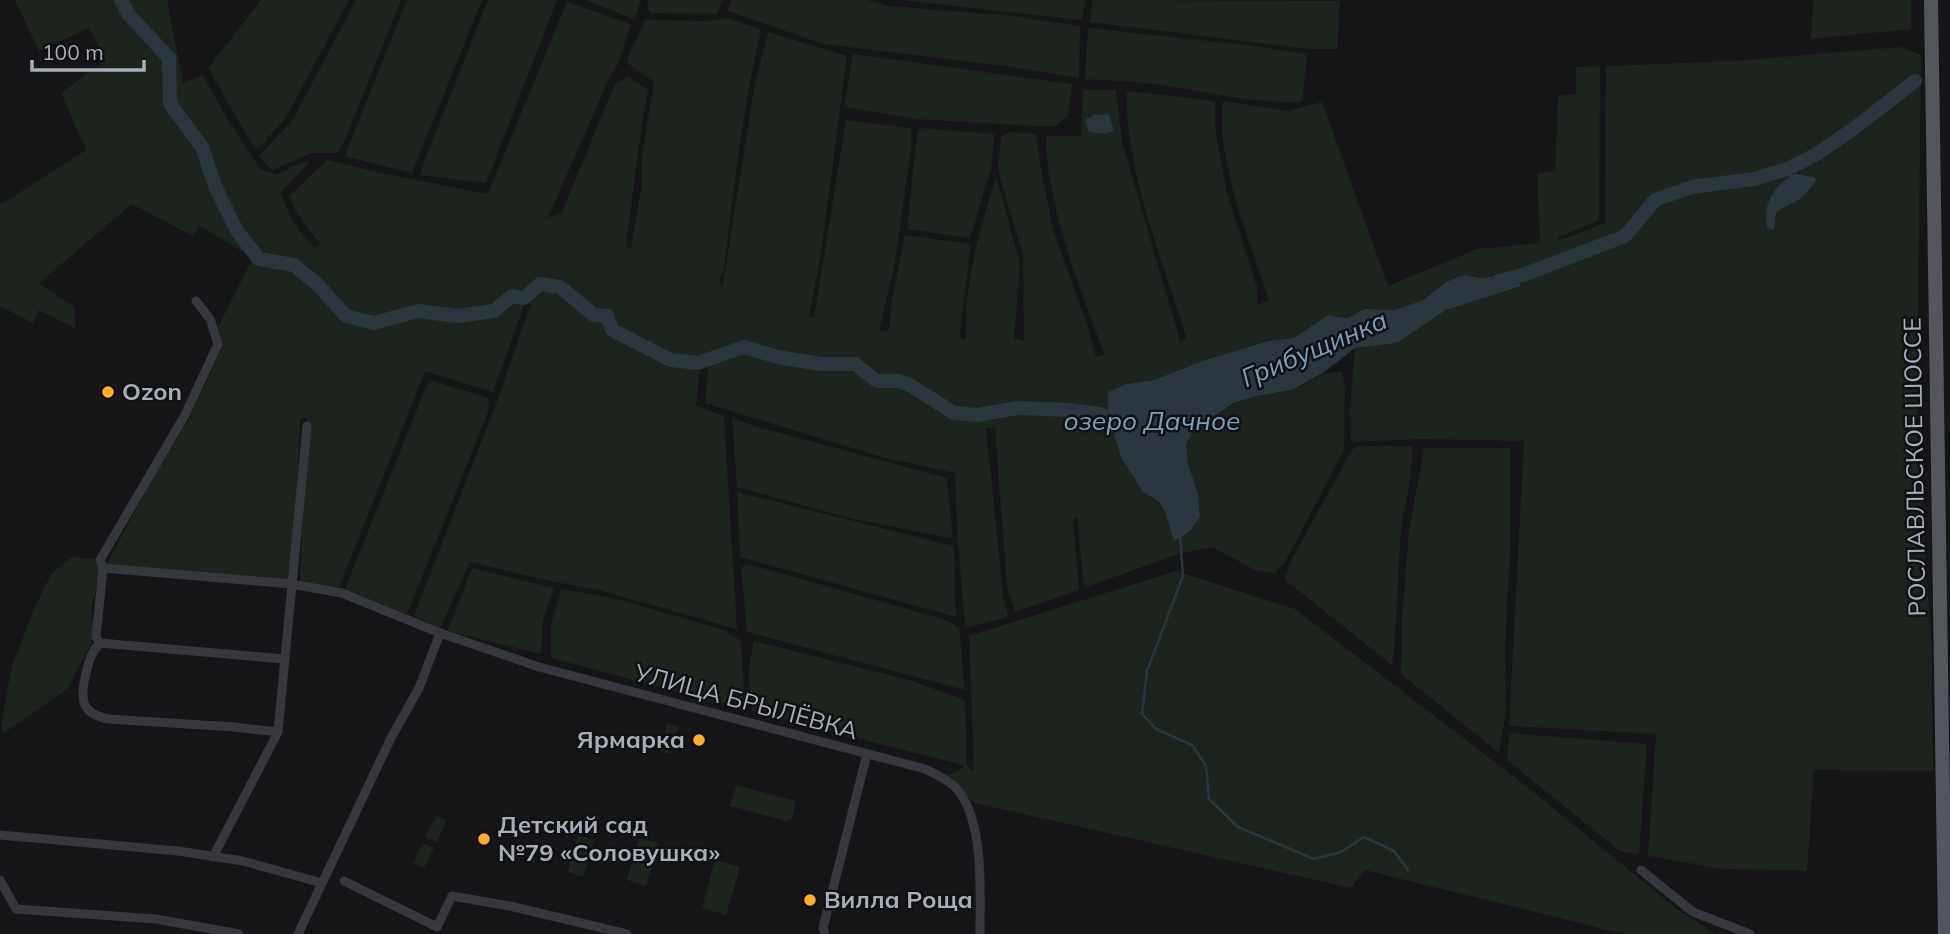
<svg xmlns="http://www.w3.org/2000/svg" width="1950" height="934" font-family="Mulish,sans-serif">
<style>
.green{fill:#1c241d}
.water{fill:#2b363e}
.lines{fill:none;stroke-linecap:round;stroke-linejoin:round}
.stream{stroke:#2b363e;stroke-width:2.5}
.river{stroke:#2b363e;stroke-width:14}
.minor{stroke:#37383e;stroke-width:9}
.primary{stroke:#53565d;stroke-width:14}
.poi-dot{fill:#ffae28;stroke:#111114;stroke-width:2.5}
.labels{text-anchor:middle;stroke-width:5;stroke-linejoin:round;paint-order:stroke}
.poi-label{font-size:24px;font-weight:bold;fill:#a7aeba;stroke:#111114;text-anchor:start}
.street-label{font-size:24px;fill:#a7aeba;stroke:#111114}
.water-label{font-size:26px;font-style:italic;fill:#7c9eb7;stroke:#111114}
</style>
<rect width="100%" height="100%" fill="#161619"/>
<g class="green">
<path d="M15 0H167L183 83 203 75 228 120 261 170 277 174 301 163 310 162 281 192C287 215 298 231 315 248L320 244 297 213 289 196 327 160 386 174 488 194 567 2 631 24 618 64 609 78 548 218 562 212 615 84 628 76 648 90C638 143 633 195 626 247L631 248 642 185V155L654 82 631 66 627 60 645 20 707 21 728 18 761 30C742 110 734 192 723 274L719 279 722 290 754 89 768 32 847 56 821 254 809 317 814 318 846 120 911 128V149L895 262 879 332 889 330 892 300 905 235 971 244 959 339H966C964 283 980 229 996 176L1020 264 1014 338 1024 341 1023 256 998 170 1001 137 1009 132 1036 134 1040 164 1053 230 1088 327 1096 357 1105 355C1085 302 1064 251 1053 195 1049 175 1045 157 1047 136H1081L1083 90H1116L1122 142 1180 341 1187 339C1164 265 1124 168 1127 91L1215 101V127L1226 190 1257 288V305L1269 300C1251 244 1215 159 1223 101L1288 111 1322 102 1388 286 1477 249 1540 243 1537 173 1555 171 1558 96 1576 94V67L1600 66 1599 220 1557 238 1558 241 1605 223 1606 66 1734 61 1901 47 1921 55 1917 402 1918 461 1931 636 1933 771 1814 770 1807 871 1723 869 1648 856 1656 734 1509 726 1524 441 1424 439 1351 442 1350 409 1355 348 1397 343 1446 310 1520 286 1514 274 1481 278 1463 275 1446 282 1423 300 1395 310 1365 309 1347 318 1328 315 1294 338 1268 341 1202 361 1154 380 1126 384 1143 492C1167 507 1166 514 1174 540L1198 494C1193 479 1185 462 1186 446 1187 426 1240 399 1259 395 1270 393 1281 393 1292 390 1314 382 1314 373 1342 372L1345 386 1344 450 1285 562 1275 573 1255 570 1212 547 1175 555 1084 588 1077 517 1073 519 1079 590 1015 612 1007 587 995 428H986L1003 594 1008 617 965 628 957 529 955 473 882 457 705 403 709 356 701 354 696 406 724 416 737 629 599 590 555 582 470 562 440 628 414 616 498 399 532 300 525 302 493 392 425 371 339 587 300 582 307 417 300 420 293 581 227 578 107 564 149 484 189 419 223 346 217 329 253 258 200 226 193 236 132 204 39 283 74 307 76 329 39 310 33 323 0 306V205L86 150 61 93 106 60 89 28 39 51Z"/>
<polygon points="261,0 349,0 285,119 259,148 254,148 208,68"/>
<polygon points="356,0 401,0 343,144 337,153 312,153 272,170 259,156 292,121"/>
<polygon points="407,0 482,0 412,173 345,156"/>
<polygon points="488,0 557,0 486,183 419,175"/>
<polygon points="586,0 641,0 634,19"/>
<polygon points="648,0 722,0 717,14 651,13 647,7"/>
<polygon points="731,0 867,0 889,6 1013,16 1080,26 1079,78 1004,66 823,44 728,11"/>
<polygon points="902,0 1086,0 1082,20"/>
<polygon points="1093,0 1340,1 1337,49 1308,49 1089,22"/>
<polygon points="1813,0 1911,0 1911,29 1811,39"/>
<path d="M1088 28 1247 45 1307 54 1302 102C1255 104 1208 92 1161 85 1136 81 1110 81 1085 79Z"/>
<polygon points="853,54 1072,84 1068,116 1055,126 1035,126 914,119 844,107"/>
<polygon points="922,128 994,134 991,169 970,238 907,229 917,134"/>
<polygon points="429,380 488,398 489,409 407,614 345,589"/>
<polygon points="732,418 757,427 947,478 953,539 854,519 737,487"/>
<path d="M1358 446H1412C1413 476 1405 502 1401 531 1397 576 1398 621 1392 665L1284 579 1292 559 1352 450Z"/>
<polygon points="1424,448 1510,448 1510,554 1505,644 1506,710 1499,753 1401,674 1402,619 1409,531"/>
<polygon points="737,492 954,546 956,617 740,557"/>
<polygon points="72,557 96,559 100,573 91,608 94,638 67,689 4,733 1,726 12,666 35,607 51,574"/>
<polygon points="751,565 946,620 959,628 965,690 747,632 741,567"/>
<polygon points="472,568 554,588 543,620 541,654 448,631"/>
<polygon points="1176,571 1295,609 1526,786 1678,910 1716,934 1625,934 1365,870 1351,888 975,803 943,779 966,766 752,711 748,672 754,641 909,680 965,700 967,766 974,771 969,636"/>
<polygon points="561,589 613,598 724,630 741,641 745,709 551,658 551,625"/>
<polygon points="667,724 679,727 671,754 660,751"/>
<polygon points="1509,733 1647,744 1639,854 1621,852 1507,760"/>
<polygon points="736,785 796,801 792,818 786,821 730,806"/>
<polygon points="436,816 447,821 436,842 425,837"/>
<polygon points="578,836 594,840 583,877 568,872"/>
<polygon points="639,838 659,843 646,886 627,880"/>
<polygon points="423,843 434,848 424,868 413,863"/>
<polygon points="715,860 740,867 726,915 702,908"/>
</g>
<g class="water">
<polygon points="1109,114 1114,131 1104,134 1089,132 1085,120 1094,115"/>
<path d="M1795 174 1814 177 1817 180 1802 198 1776 212 1774 230 1767 228C1762 205 1774 184 1795 174Z"/>
<polygon points="1514,274 1521,286 1446,310 1397,343 1355,348 1323,373 1292,390 1257,396 1234,403 1194,429 1186,444 1188,464 1198,494 1200,517 1190,531 1174,541 1165,512 1159,502 1143,492 1122,459 1108,418 1108,392 1126,384 1154,380 1202,361 1268,341 1294,338 1328,315 1347,318 1365,309 1395,310 1423,300 1446,282 1463,275 1481,278"/>
</g>
<g class="lines">
<g class="stream">
<polyline points="1787,169 1791,178"/>
<polyline points="1180,536 1183,576 1147,671 1142,714 1156,729 1192,745 1206,766 1209,799 1238,827 1314,859 1341,852 1364,837 1394,851 1408,870"/>
</g>
<g class="river">
<polyline points="121,0 129,15 169,58 170,104 202,147 215,186 237,231 259,259 294,265 317,284 346,316 374,323 418,311 457,316 494,311 512,296 524,298 540,284 560,287 594,315 607,316 612,330 671,360 698,363 744,347 778,357 821,364 855,364 877,381 897,381 908,384 954,413 977,415 1018,408 1070,410 1099,414 1126,423"/>
<polyline points="1498,281 1523,275 1625,236 1655,200 1692,187 1754,179 1787,169 1815,155 1852,130 1915,81"/>
</g>
<g class="minor">
<path d="M196 301 210 319 218 344 185 415 100 560 103 568 291 584 342 593 440 633 539 667 925 769C936 774 945 778 954 786 985 816 980 893 980 934"/>
<path d="M100 643C91 652 89 661 86 673 80 698 80 713 108 719L234 727 278 732"/>
<polyline points="100,643 284,659"/>
<polyline points="100,643 96,637 103,568"/>
<polyline points="0,835 178,851 243,861 322,883"/>
<polyline points="213,857 278,732 307,426"/>
<polyline points="1641,870 1693,912 1750,934"/>
<polyline points="0,880 16,909 156,919 239,934"/>
<polyline points="344,881 437,927 452,896 510,906 627,934"/>
<polyline points="298,934 391,738 419,688 440,633"/>
<polyline points="825,934 823,928 867,754"/>
</g>
<polyline class="primary" points="1931,0 1945,934"/>
</g>
<g class="poi-dot">
<circle cx="108" cy="392" r="7"/>
<circle cx="699" cy="740" r="7"/>
<circle cx="484" cy="839" r="7"/>
<circle cx="810" cy="900" r="7"/>
</g>
<g class="labels">
<g class="poi-label">
<text x="122" y="400">Ozon</text>
<text x="685" y="748" text-anchor="end">Ярмарка</text>
<text x="498" y="833">Детский сад<tspan x="498" dy="28">№79 «Соловушка»</tspan></text>
<text x="824" y="908">Вилла Роща</text>
</g>
<g class="street-label">
<text transform="translate(1915 467) rotate(-91)" y="8">РОСЛАВЛЬСКОЕ ШОССЕ</text>
<text transform="translate(746 702) rotate(15)" y="8">УЛИЦА БРЫЛЁВКА</text>
</g>
<g class="water-label">
<text transform="translate(1314 349) rotate(-23)" y="9">Грибущинка</text>
<text x="1152" y="430">озеро Дачное</text>
</g>
</g>
<path d="M32 60v10h112v-10" fill="none" stroke="#a7aeba" stroke-width="3.5"/>
<text x="42" y="60" font-size="21" fill="#a7aeba" stroke="#111114" stroke-width="5" paint-order="stroke">100 m</text>
</svg>
